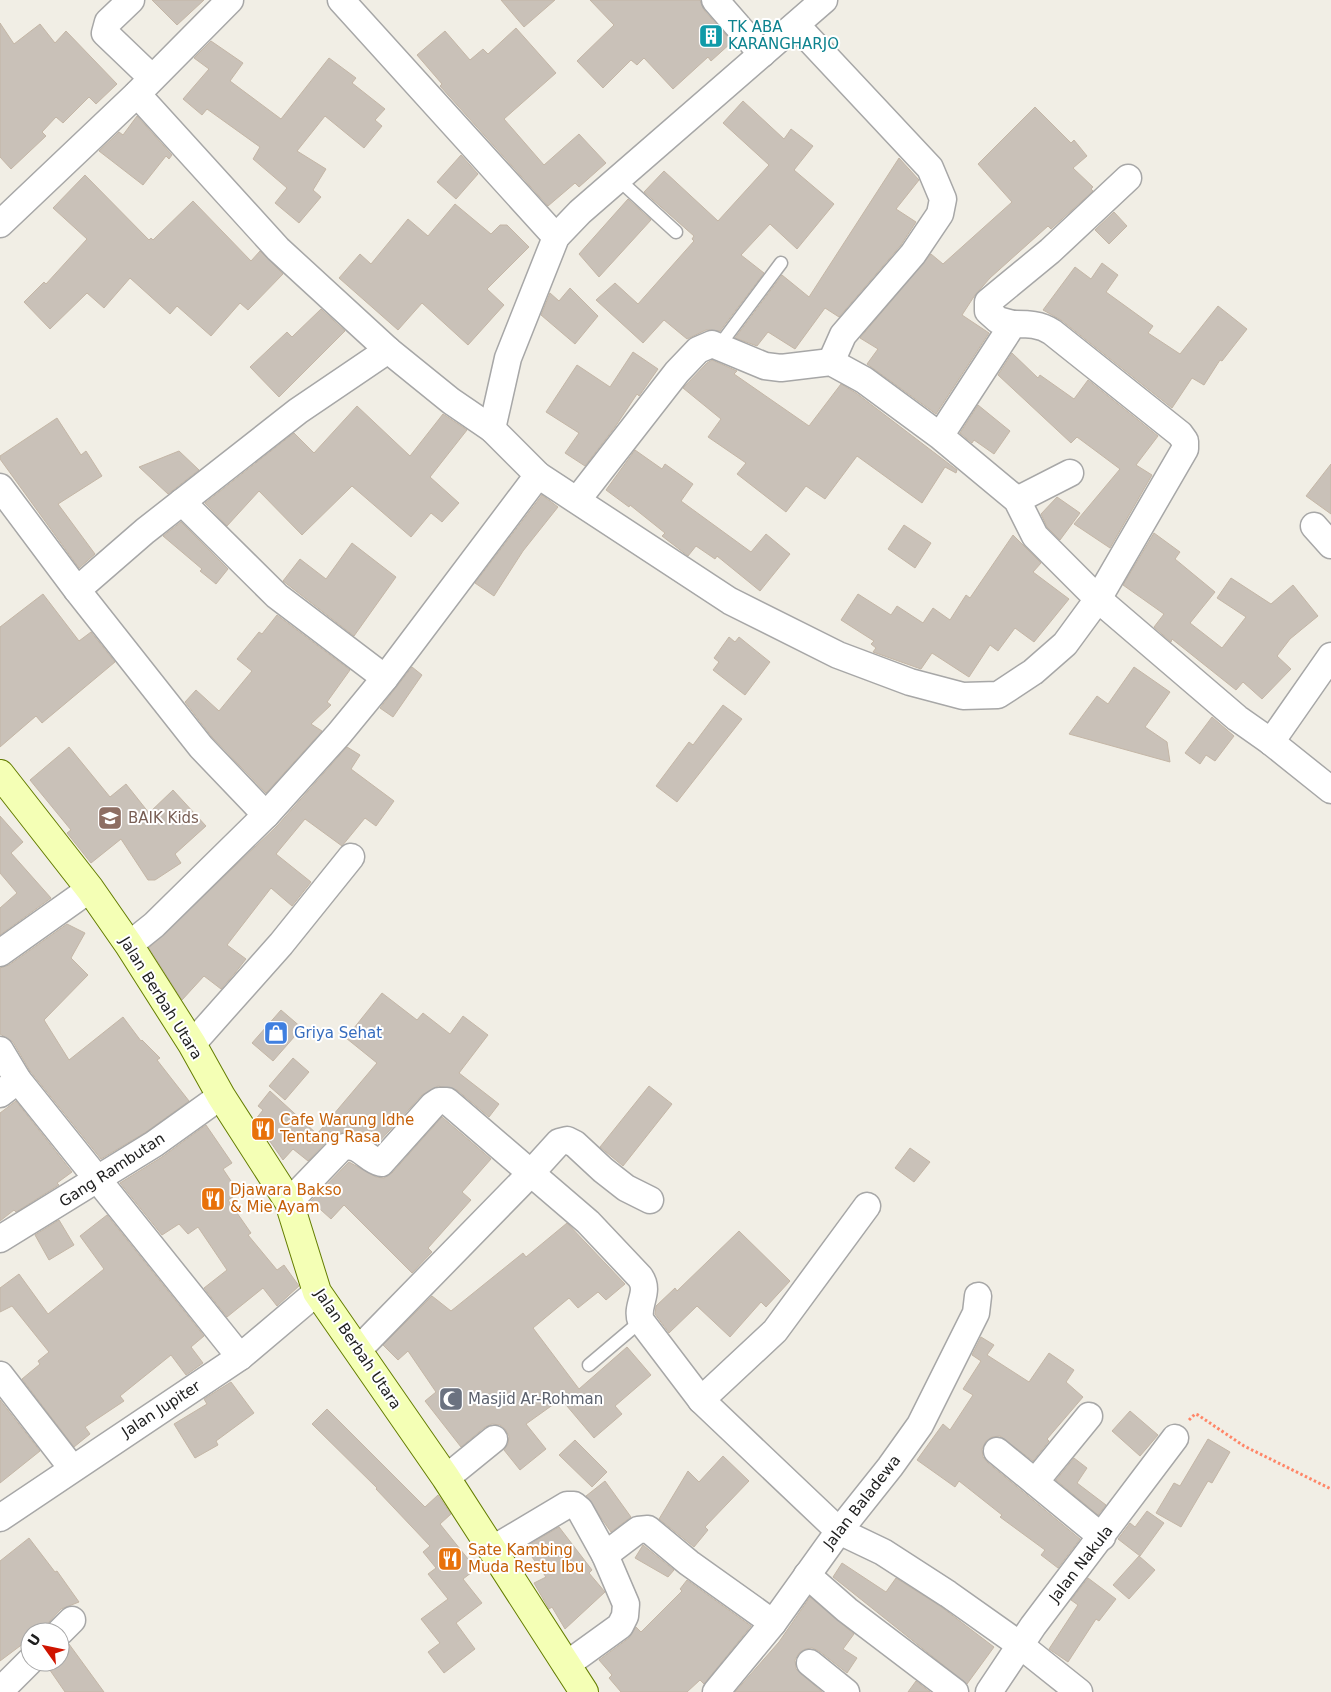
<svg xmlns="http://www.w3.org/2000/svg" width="1331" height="1692" font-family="'DejaVu Sans',sans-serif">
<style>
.building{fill:#c9c1b8;stroke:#c4b6a6}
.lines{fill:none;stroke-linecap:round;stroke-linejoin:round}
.lane-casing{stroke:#a7a7a7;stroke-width:15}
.street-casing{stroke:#a7a7a7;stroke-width:29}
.secondary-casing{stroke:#647d00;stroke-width:30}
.path{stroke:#ff8668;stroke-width:3;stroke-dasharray:2.5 2.5;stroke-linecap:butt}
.lane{stroke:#fff;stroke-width:12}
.street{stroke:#fff;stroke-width:26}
.secondary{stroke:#f4ffb5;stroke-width:28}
.labels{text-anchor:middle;stroke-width:4;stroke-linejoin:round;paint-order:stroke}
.culture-label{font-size:15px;fill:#0d838f;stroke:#fff;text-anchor:start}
.education-label{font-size:15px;fill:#785e54;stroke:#fff;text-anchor:start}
.street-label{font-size:15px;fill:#202020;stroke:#fff}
.shop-label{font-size:15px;fill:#366cbe;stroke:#fff;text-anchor:start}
.food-label{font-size:15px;fill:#c56008;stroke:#fff;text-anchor:start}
.worship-label{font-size:15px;fill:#5b616d;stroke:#fff;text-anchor:start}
</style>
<rect width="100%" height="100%" fill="#f1eee5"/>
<g class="building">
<polygon points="152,0 204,0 177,25"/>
<polygon points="501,0 555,0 524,27"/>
<polygon points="590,0 700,0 704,10 732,42 711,61 708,57 673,89 644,58 637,65 631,60 603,88 577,61 614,25"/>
<polygon points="0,23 14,44 40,24 55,43 66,31 117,84 96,104 89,97 63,123 56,117 42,132 46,136 11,169 0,157"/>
<polygon points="516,28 556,73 504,119 544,165 579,134 606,163 579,187 575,183 548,206 440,86 442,84 417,55 445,31 470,60 483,49 488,54"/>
<polygon points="211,41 243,63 230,81 281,119 329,58 356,78 352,83 385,109 375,120 382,126 364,148 325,116 297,151 326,169 313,190 321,197 299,223 275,203 287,188 253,159 260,147 207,109 202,115 183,99 209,69 194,58"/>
<polygon points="743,101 784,139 791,129 813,146 794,170 834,204 797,249 770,224 741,255 764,273 720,331 706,330 687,339 664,320 643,343 596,300 615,283 638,304 694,241 692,239 694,236 644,192 664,171 718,221 769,165 723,123"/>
<polygon points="1035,107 1071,143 1074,140 1087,156 1073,168 1093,187 1091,189 1093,191 1051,229 1048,226 990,278 975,295 962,315 989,333 936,414 867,364 878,349 860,338 931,254 943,264 1012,202 978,164"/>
<polygon points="137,116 172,155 169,159 166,156 143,185 99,151 119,132 123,135"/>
<polygon points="461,155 478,174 456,199 437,182"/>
<polygon points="899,158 919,180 896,209 916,222 901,245 839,317 825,308 795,349 768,332 757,346 735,338 782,275 809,297"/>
<polygon points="85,175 149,240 151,238 153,240 193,201 251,261 260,251 283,274 248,310 240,303 211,336 177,306 170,314 130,278 104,308 87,293 50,329 24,302 44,282 46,284 87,239 53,208"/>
<polygon points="628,199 651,220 599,277 579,254"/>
<polygon points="455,204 491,234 500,225 507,225 529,247 487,289 504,305 468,345 422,303 398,330 339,278 360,254 371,264 408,219 428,236"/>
<polygon points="1114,212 1127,226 1109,244 1095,230"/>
<polygon points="1102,263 1118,275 1106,292 1153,326 1148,333 1180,354 1218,306 1247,329 1222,361 1220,360 1204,385 1192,378 1172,408 1061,320 1043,310 1075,267 1091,279"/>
<polygon points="570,288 598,316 575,344 541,315 550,293 559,301"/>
<polygon points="321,309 345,331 279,397 250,367 287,332 292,337"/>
<polygon points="633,352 658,369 639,396 637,394 615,427 585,466 565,453 579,433 546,412 577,365 610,387"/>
<polygon points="1012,353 1038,378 1040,375 1074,399 1088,380 1158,436 1136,465 1152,475 1110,548 1074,524 1120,469 1077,437 1071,443 998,375"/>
<polygon points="712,360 737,371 734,374 809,426 841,384 856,393 957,470 956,473 945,467 922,503 857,456 825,499 806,486 786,512 737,474 746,463 708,437 721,419 683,388 707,363"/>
<polygon points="978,405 1010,431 994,454 974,440 972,443 960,433"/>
<polygon points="357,406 410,456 443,414 467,430 430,477 459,503 442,522 431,513 411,537 352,486 302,535 259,491 227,526 205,503 294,433 314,453"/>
<polygon points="57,418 81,455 86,451 102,476 58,504 95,554 79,568 0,459 0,456"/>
<polygon points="635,450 662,469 665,464 693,484 681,501 751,552 766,534 790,554 760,591 717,556 715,559 696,546 688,556 662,536 665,533 630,505 629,507 606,490"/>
<polygon points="179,451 199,470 168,494 139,467"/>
<polygon points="1331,464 1331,514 1306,496"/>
<polygon points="542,495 558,507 523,551 494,596 475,583"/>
<polygon points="1057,497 1080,513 1060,540 1047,527 1041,514"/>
<polygon points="181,522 228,569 216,584 200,571 202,569 163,536"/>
<polygon points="904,525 931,543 915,568 888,549"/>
<polygon points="1154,533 1180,552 1175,559 1215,592 1190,623 1222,648 1246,617 1217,598 1231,578 1271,604 1293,585 1318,616 1290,639 1277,656 1291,669 1262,699 1243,682 1236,690 1172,639 1171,642 1154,627 1164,614 1123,585"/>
<polygon points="1013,535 1041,563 1033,572 1069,599 1034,642 1015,628 998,651 990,645 969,677 932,653 921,669 873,652 876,648 871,644 874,641 841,620 858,594 891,615 897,606 923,623 933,608 950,620 966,595 970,598"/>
<polygon points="352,543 396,577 354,636 283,581 300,559 326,579"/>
<polygon points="43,594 79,641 91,632 115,662 42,723 36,716 0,747 0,627"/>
<polygon points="277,615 350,670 327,702 331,705 311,724 322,731 266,793 212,737 185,702 196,690 219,711 252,671 237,659 259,632 262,634"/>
<polygon points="729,637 735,642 739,637 770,662 745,695 713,670 719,662 714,658"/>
<polygon points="412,667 422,675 393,717 380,708"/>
<polygon points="1134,667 1170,692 1145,727 1167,742 1170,762 1069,734 1097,696 1108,704"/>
<polygon points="723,705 742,719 677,802 656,786 689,742 693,745"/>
<polygon points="1212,717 1234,736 1215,761 1206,755 1200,764 1185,753"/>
<polygon points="69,747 110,797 126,784 149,813 173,790 206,826 175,854 181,863 155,880 148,880 121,839 91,863 67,833 71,830 30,780"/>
<polygon points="347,747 360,755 351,769 394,801 376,826 365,818 342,846 305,819 276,854 311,882 292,906 271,888 227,945 246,959 235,973 221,989 204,976 182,1000 149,948 277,826"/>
<polygon points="0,816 23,842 11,853 51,898 0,935 0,908 17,893 0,873"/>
<polygon points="67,924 85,933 71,958 88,975 44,1020 69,1060 123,1017 141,1041 142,1040 160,1058 157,1060 189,1101 146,1132 101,1159 30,1071 13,1042 0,1034 0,968 9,965"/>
<polygon points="382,993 417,1020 423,1013 450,1034 463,1016 488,1035 459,1073 499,1104 489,1117 457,1090 438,1086 422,1095 377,1144 358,1133 344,1132 330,1138 308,1161 293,1149 283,1160 255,1120 263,1110 258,1106 270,1091 317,1134 377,1063 346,1038"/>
<polygon points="281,1010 302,1028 273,1061 252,1043"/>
<polygon points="293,1058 309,1072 285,1100 269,1086"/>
<polygon points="649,1086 672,1104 623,1166 600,1147"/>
<polygon points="16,1101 72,1172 57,1183 59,1185 16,1212 14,1210 0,1221 0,1113"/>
<polygon points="442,1117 491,1159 462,1192 471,1200 428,1248 432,1252 412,1273 344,1205 331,1219 311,1201 349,1162 376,1177 384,1178 392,1173"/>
<polygon points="206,1125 232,1163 223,1169 239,1193 228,1200 251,1233 248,1235 277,1270 284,1265 299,1286 277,1306 263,1288 227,1317 204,1288 227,1270 198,1227 188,1234 179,1224 162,1235 120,1183 162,1157"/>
<polygon points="910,1148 930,1162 914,1182 895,1168"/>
<polygon points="107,1215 204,1336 191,1347 203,1363 186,1375 171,1355 120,1396 124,1401 85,1427 90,1434 74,1447 22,1379 40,1364 38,1361 49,1352 12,1306 0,1312 0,1288 19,1274 48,1314 104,1269 80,1236"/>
<polygon points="59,1220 74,1245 49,1260 35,1235"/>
<polygon points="567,1223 625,1284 606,1300 598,1292 578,1308 569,1298 533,1328 579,1389 627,1347 651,1375 615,1406 622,1414 594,1438 561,1399 526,1424 546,1449 520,1470 504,1450 508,1444 509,1436 505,1429 500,1425 492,1424 485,1427 461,1447 425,1401 436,1392 408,1351 398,1360 383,1345 432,1296 451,1311 523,1253 526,1257"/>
<polygon points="739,1231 790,1281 766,1307 761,1302 730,1337 697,1306 669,1333 655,1314 656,1306 675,1288 677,1291"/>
<polygon points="981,1337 994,1345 987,1355 1029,1382 1049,1353 1074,1370 1066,1382 1083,1397 1047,1439 1049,1441 1033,1461 1000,1436 992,1437 986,1441 982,1449 983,1457 988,1463 1080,1539 1058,1568 1041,1555 1045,1550 1000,1517 1002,1515 959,1481 955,1487 917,1460 943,1424 950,1430 973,1395 963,1389 981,1361 972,1355"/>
<polygon points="231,1382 254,1413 216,1441 218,1445 195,1458 174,1424 207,1404 204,1399"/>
<polygon points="0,1400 40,1451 0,1483"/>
<polygon points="327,1409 425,1507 438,1495 451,1514 440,1524 476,1569 463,1579 482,1603 456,1623 475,1649 444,1673 428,1652 440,1643 421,1619 448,1599 428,1574 436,1568 423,1552 430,1546 376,1489 377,1488 312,1424"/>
<polygon points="1130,1411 1158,1435 1140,1456 1112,1431"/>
<polygon points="1208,1439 1230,1452 1212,1483 1208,1481 1181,1527 1156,1513 1174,1483 1180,1486"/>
<polygon points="575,1440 607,1472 592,1487 559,1455"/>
<polygon points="723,1456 749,1481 705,1527 708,1530 694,1547 659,1519 688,1471 699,1482"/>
<polygon points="1074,1458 1087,1468 1077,1483 1106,1505 1098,1515 1056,1480"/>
<polygon points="605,1481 631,1517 611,1532 586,1496"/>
<polygon points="1147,1511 1164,1523 1140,1556 1118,1539 1130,1523 1135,1527"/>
<polygon points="559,1527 592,1570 589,1573 605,1592 565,1629 552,1607 549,1609 534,1583 546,1577 525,1547"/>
<polygon points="29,1538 55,1572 57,1571 79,1602 61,1609 49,1622 45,1632 30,1632 30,1643 28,1640 0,1661 0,1561"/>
<polygon points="643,1545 674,1570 668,1577 635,1558"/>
<polygon points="1139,1556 1155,1570 1129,1599 1113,1585"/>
<polygon points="842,1563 886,1592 896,1578 940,1606 994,1647 967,1684 833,1577"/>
<polygon points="1088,1578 1116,1599 1099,1621 1096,1619 1068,1662 1049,1649 1078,1605 1071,1600"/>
<polygon points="687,1580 751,1626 704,1684 700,1680 687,1692 621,1692 609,1678 612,1675 599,1660 629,1638 636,1627 641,1632 682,1591 680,1589"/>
<polygon points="810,1597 854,1634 843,1649 857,1658 847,1673 819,1651 812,1648 805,1649 799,1653 795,1660 796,1669 822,1692 735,1692 779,1642"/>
<polygon points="69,1644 104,1692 65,1692 45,1663 60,1662 60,1647"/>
<polygon points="916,1681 930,1692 908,1692"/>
</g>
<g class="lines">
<defs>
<g id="lane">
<polyline points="618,179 676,232"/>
<polyline points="719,346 781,263"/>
<polyline points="589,1365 641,1321"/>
</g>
<g id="street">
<polyline points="131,0 108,22 105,33 152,78"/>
<polyline points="341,0 556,237"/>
<polyline points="715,0 762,54"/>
<polyline points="796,25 930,168 943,199 940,214 913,254 843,335 831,362"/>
<polyline points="137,94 278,249 388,350 451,401 492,429 538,475 730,601 838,655 910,682 963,696 998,695 1033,672 1065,644 1098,599 1237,718 1271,742 1331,790"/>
<polyline points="0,224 137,94 230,0"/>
<polyline points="1013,324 998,320 988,311 988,302 1050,251 1128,178"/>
<polyline points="492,429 508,358 556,237 580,212 824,0"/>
<polyline points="0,487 77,590 201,747 266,815"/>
<path d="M578 499 677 372 698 350 712 344 765 366 781 368 831 362 864 380 940 436 1017 500 1035 536 1098 599 1185 449V441L1180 434 1052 332C1040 324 1028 324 1013 324L940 436"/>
<polyline points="1017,500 1070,473"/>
<polyline points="182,502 277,596 385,678"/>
<polyline points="1314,526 1331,545"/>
<polyline points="77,590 145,531 298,411 388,350"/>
<polyline points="1271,742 1331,656"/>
<polyline points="129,945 154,925 266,815 339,734 385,678 538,475"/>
<polyline points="0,953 90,889"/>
<polyline points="192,1044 281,944 351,857"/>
<polyline points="0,1050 18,1080 240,1357"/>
<polyline points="0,1094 18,1080"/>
<path d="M289 1202 341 1148C359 1141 365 1159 381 1163L433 1105 439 1101H447L588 1222 640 1277C651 1292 635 1306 641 1321L701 1400 839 1531 883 1552 948 1594 1020 1645 1079 1692"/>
<polyline points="0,1239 154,1144 221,1096"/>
<polyline points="358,1350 530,1174 559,1142 567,1140 575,1144 603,1170 626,1188 650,1200"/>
<polyline points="0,1375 72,1468"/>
<polyline points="701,1400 775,1331 867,1206"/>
<polyline points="997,1451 1102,1537"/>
<polyline points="446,1478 494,1439"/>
<polyline points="1035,1482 1089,1416"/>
<polyline points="0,1518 240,1357 317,1292"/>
<polyline points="493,1549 567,1505 574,1505 580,1510 605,1555 638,1530 648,1529 689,1563 773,1623"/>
<polyline points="807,1575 847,1610 955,1692"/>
<polyline points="60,1632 72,1620"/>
<polyline points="810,1663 846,1692"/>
<polyline points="566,1665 620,1626 625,1616 626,1604 605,1555"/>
<polyline points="0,1691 30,1661"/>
<polyline points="716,1692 773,1623 839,1531 890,1467 920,1425 976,1313 978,1296"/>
<polyline points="989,1692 1033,1626 1175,1438"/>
</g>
<polyline id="secondary" points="0,774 90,889 129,945 192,1044 221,1096 289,1202 317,1292 446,1478 584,1692"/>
</defs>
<use href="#lane" class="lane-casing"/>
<use href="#street" class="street-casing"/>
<use href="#secondary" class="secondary-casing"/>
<polyline class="path" points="1189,1420 1195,1414 1198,1415 1244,1446 1331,1489"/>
<use href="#lane" class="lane"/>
<use href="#street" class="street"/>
<use href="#secondary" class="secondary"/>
</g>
<defs>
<symbol id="building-square" viewBox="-11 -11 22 22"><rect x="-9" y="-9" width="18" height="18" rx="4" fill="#0f9aa8" stroke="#fff"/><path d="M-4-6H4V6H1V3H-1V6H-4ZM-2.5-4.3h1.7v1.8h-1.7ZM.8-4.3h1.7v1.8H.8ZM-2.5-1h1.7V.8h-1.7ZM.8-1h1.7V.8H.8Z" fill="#fff"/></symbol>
<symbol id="school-square" viewBox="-11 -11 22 22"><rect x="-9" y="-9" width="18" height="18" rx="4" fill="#8d6e63" stroke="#fff"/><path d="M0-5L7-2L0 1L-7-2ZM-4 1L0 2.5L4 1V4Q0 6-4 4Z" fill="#fff"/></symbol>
<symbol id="shop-square" viewBox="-11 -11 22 22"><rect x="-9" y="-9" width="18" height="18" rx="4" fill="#3f7fe0" stroke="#fff"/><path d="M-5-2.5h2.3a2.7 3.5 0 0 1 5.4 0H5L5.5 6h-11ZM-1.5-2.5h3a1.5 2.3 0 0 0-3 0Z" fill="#fff"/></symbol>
<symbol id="restaurant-square" viewBox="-11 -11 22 22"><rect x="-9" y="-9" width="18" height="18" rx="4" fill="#e8710a" stroke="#fff"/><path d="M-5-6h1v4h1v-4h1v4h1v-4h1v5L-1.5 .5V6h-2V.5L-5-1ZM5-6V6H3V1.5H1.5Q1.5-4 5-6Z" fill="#fff"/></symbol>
<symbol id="mosque-square" viewBox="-11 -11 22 22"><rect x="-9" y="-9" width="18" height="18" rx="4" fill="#6b7280" stroke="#fff"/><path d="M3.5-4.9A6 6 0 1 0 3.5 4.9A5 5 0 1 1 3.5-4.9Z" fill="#fff"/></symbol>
</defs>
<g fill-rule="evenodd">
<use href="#building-square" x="697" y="22" width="28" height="28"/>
<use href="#school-square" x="96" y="804" width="28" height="28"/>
<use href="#shop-square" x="262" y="1019" width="28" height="28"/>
<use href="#restaurant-square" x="249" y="1115" width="28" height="28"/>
<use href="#restaurant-square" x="199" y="1185" width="28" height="28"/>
<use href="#mosque-square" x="437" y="1385" width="28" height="28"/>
<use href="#restaurant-square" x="436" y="1545" width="28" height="28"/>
</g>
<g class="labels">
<g class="culture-label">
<text x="728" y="32">TK ABA<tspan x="728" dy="17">KARANGHARJO</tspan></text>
</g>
<g class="education-label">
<text x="128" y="823">BAIK Kids</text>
</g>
<g class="street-label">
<text transform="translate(161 998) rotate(58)" y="5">Jalan Berbah Utara</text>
<text transform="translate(112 1170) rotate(-33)" y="5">Gang Rambutan</text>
<text transform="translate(358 1349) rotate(56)" y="5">Jalan Berbah Utara</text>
<text transform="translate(161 1409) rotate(-33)" y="5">Jalan Jupiter</text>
<text transform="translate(862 1502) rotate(-52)" y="5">Jalan Baladewa</text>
<text transform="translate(1081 1564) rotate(-52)" y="5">Jalan Nakula</text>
</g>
<g class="shop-label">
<text x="294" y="1038">Griya Sehat</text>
</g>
<g class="food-label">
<text x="280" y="1125">Cafe Warung Idhe<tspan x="280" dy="17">Tentang Rasa</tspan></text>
<text x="230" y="1195">Djawara Bakso<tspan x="230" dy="17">&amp; Mie Ayam</tspan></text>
<text x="468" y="1555">Sate Kambing<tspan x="468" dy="17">Muda Restu Ibu</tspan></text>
</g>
<g class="worship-label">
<text x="468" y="1404">Masjid Ar-Rohman</text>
</g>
</g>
<g transform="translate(45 1647) rotate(303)"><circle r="24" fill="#ffffff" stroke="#a6a6a6"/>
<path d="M0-4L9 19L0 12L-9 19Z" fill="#cf1400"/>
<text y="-8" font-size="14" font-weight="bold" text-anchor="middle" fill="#202020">U</text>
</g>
</svg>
